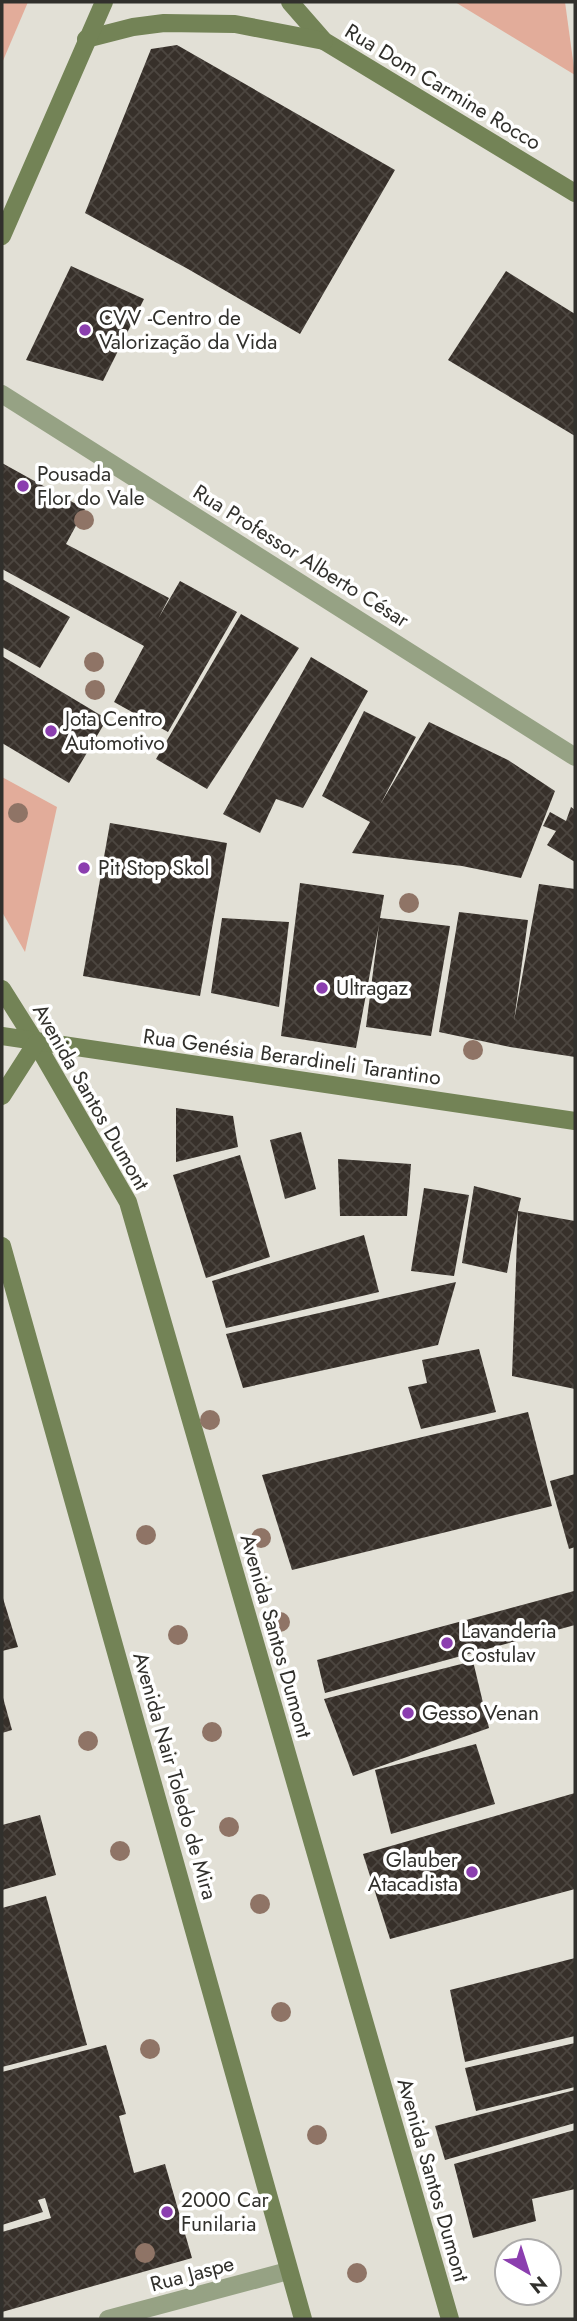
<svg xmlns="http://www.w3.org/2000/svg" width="577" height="2321" font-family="Jost,sans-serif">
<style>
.green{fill:#e2ac9a}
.building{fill:url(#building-cross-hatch)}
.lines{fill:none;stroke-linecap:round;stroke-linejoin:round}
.street{stroke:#96a284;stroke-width:18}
.secondary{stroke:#738356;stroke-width:18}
.tree{fill:#8f7466}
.poi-dot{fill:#8b3eaf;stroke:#fff;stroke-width:2.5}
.labels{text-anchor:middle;stroke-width:7;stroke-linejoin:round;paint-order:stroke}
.street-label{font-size:21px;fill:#31302c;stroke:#fff}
.poi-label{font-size:21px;fill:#31302c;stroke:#fff;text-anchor:start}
</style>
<defs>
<pattern id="building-cross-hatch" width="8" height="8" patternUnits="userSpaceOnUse" patternTransform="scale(1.75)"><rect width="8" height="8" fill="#37302a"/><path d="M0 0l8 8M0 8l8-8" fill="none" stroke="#4c4640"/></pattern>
</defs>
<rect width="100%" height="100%" fill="#e2e0d6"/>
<g class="green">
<polygon points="2,2 28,2 2,63"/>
<polygon points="455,2 565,2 575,75"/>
<polygon points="2,777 57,807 25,952 2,912"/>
</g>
<g class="building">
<polygon points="177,45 395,170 300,334 188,269 85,213 151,49"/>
<polygon points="71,266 144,299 103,381 26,360"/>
<polygon points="506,271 575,314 575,436 448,360"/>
<polygon points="2,463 85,509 66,544 169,598 158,619 180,581 237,612 168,732 114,702 144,646 2,569"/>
<polygon points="2,579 70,617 40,668 2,647"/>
<polygon points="241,614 299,648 207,789 156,759"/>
<polygon points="2,656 107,719 69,783 2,743"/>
<polygon points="311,657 368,691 303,808 276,799 260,833 223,814"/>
<polygon points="364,711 416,737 380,805 429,722 508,760 555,791 521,878 462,866 352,853 370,822 322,796"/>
<polygon points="571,807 575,810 575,862 547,845 556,831 543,826 550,812 566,821"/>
<polygon points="110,823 227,843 200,996 83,976"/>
<polygon points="300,883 384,895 380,918 450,926 431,1036 366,1027 379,925 356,1048 281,1036"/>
<polygon points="539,884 575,889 575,1057 510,1047 439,1032 459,912 528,920 514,1021"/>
<polygon points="222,918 289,922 279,1007 211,993"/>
<polygon points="176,1108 233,1116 238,1147 176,1162"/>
<polygon points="301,1132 316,1189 285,1199 270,1140"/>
<polygon points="240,1155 270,1257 206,1278 173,1175"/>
<polygon points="338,1159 411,1164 407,1216 340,1216"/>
<polygon points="474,1186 521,1198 518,1211 575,1221 575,1389 512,1376 518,1211 507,1273 462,1263"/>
<polygon points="424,1188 469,1195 454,1276 411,1271"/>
<polygon points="364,1235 379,1292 226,1328 212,1281"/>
<polygon points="456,1282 438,1345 243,1388 226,1334"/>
<polygon points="479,1349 496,1412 421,1429 408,1387 427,1383 422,1360"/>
<polygon points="528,1412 552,1506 292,1570 262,1475"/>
<polygon points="575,1474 575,1547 569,1549 550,1481"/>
<polygon points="574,1591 575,1625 325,1693 317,1660"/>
<polygon points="2,1595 18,1647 2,1651"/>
<polygon points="473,1661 489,1728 353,1776 324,1699"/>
<polygon points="2,1694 12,1730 2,1733"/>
<polygon points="476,1744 495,1804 391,1834 375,1770"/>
<polygon points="575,1793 575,1889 390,1939 363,1854"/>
<polygon points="40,1815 56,1875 2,1890 2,1825"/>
<polygon points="46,1896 87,2045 2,2067 2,1908"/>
<polygon points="575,1958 575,2036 465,2062 450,1990"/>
<polygon points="575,2043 575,2087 476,2111 465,2068"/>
<polygon points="106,2045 126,2114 119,2116 134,2173 165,2164 192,2258 2,2312 2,2232 51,2218 45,2198 38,2200 43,2212 2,2225 2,2072"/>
<polygon points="575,2090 575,2123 445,2160 435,2126"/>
<polygon points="575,2130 575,2189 532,2199 536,2221 473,2238 454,2164"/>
</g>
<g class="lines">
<g class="street">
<polyline points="2,394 575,757"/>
<polyline points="108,2319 288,2271"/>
</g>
<g class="secondary">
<polyline points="290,2 324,41 575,193"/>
<polyline points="86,39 133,27 164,23 235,24 324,41"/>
<polyline points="2,236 104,2"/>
<polyline points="2,989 36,1043 128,1202 450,2319"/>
<polyline points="2,1036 575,1121"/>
<polyline points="2,1096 36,1043"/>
<polyline points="2,1246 303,2319"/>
</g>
</g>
<g class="tree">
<circle cx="84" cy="520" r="10"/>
<circle cx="94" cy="662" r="10"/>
<circle cx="95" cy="690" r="10"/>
<circle cx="18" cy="813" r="10"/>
<circle cx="409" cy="903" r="10"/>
<circle cx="473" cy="1050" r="10"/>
<circle cx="210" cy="1420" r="10"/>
<circle cx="146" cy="1535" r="10"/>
<circle cx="261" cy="1538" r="10"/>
<circle cx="280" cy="1622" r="10"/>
<circle cx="178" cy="1635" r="10"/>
<circle cx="212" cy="1732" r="10"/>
<circle cx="88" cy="1741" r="10"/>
<circle cx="229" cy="1827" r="10"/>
<circle cx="120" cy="1851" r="10"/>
<circle cx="260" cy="1904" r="10"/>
<circle cx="281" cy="2012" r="10"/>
<circle cx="150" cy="2049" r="10"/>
<circle cx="317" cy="2135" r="10"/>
<circle cx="145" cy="2253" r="10"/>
<circle cx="357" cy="2273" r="10"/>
</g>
<g class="poi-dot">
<circle cx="85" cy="330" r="7"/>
<circle cx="23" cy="486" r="7"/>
<circle cx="51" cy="731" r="7"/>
<circle cx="84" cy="868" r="7"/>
<circle cx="322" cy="988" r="7"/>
<circle cx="447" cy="1643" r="7"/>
<circle cx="408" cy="1713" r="7"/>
<circle cx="472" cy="1872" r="7"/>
<circle cx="167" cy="2212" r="7"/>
</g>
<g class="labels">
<g class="street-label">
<text transform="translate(443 87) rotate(31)" y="7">Rua Dom Carmine Rocco</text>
<text transform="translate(301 556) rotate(32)" y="7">Rua Professor Alberto César</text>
<text transform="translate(292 1057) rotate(8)" y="7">Rua Genésia Berardineli Tarantino</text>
<text transform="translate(91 1097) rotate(60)" y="7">Avenida Santos Dumont</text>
<text transform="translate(276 1636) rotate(74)" y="7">Avenida Santos Dumont</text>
<text transform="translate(175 1776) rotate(74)" y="7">Avenida Nair Toledo de Mira</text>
<text transform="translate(433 2180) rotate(74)" y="7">Avenida Santos Dumont</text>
<text transform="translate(192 2274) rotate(-15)" y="7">Rua Jaspe</text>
</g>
<g class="poi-label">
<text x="99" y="325">CVV -Centro de<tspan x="99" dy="24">Valorização da Vida</tspan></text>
<text x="37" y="481">Pousada<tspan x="37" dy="24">Flor do Vale</tspan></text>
<text x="65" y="726">Jota Centro<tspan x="65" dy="24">Automotivo</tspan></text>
<text x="98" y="875">Pit Stop Skol</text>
<text x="336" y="995">Ultragaz</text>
<text x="461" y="1638">Lavanderia<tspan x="461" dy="24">Costulav</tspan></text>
<text x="422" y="1720">Gesso Venan</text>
<text x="458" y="1867" text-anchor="end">Glauber<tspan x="458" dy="24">Atacadista</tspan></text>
<text x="181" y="2207">2000 Car<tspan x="181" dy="24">Funilaria</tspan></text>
</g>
</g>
<rect width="577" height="2321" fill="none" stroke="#31302c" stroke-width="7"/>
<g transform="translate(528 2272) rotate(141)"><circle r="33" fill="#ffffff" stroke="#adacab" stroke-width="2"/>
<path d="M0-5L12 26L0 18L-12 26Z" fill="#8b3eaf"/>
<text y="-10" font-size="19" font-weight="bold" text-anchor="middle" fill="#31302c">N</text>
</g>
</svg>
